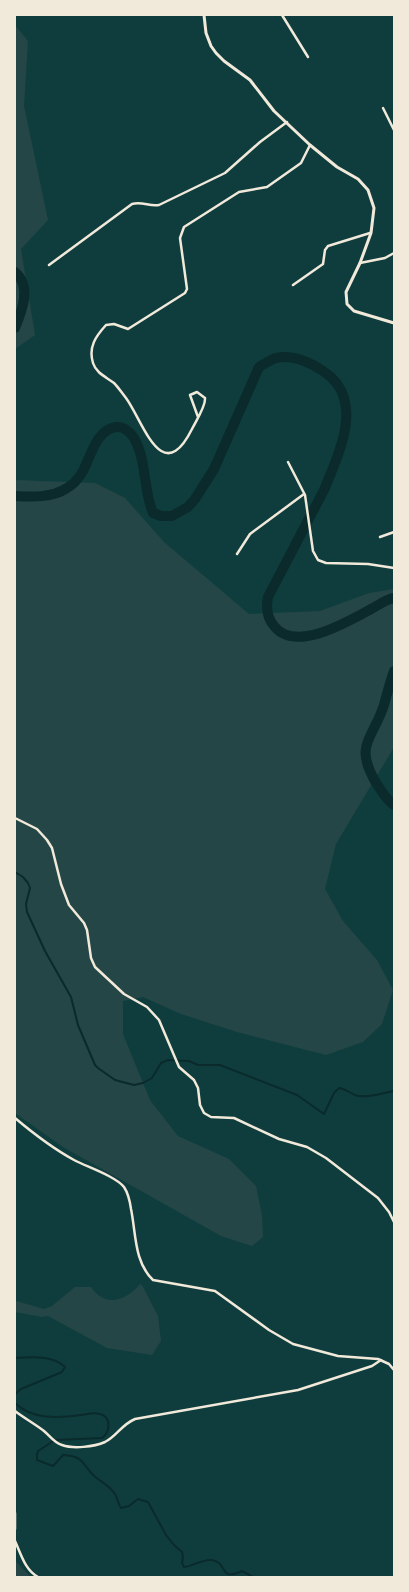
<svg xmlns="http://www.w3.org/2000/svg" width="409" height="1592" font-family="'Zilla Slab',serif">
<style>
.green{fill:#244646}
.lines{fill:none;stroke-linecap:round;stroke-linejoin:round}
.stream{stroke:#0a2a2b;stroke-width:2}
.river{stroke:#0a2a2b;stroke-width:10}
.minor{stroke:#f1e9da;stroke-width:2.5}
.secondary{stroke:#f1e9da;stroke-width:3}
</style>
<rect width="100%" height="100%" fill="#0f3d3e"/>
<g class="green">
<polygon points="15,25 28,41 24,106 48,220 21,249 35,335 15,349"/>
<polygon points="15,480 95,483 125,498 164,542 249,614 320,611 369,593 394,589 394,747 336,844 325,889 343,921 377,960 393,990 382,1024 363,1042 326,1055 237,1032 181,1014 143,997 123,1001 123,1034 150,1100 178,1136 229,1159 256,1186 262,1215 263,1237 252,1246 221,1236 63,1147 15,1113"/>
<path d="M140 1284 142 1285 158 1316 161 1341 152 1355 107 1348 48 1316 42 1317 15 1312 16 1301 44 1309 52 1306 75 1287H91C105 1308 126 1301 140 1284Z"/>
<polygon points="15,1560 17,1563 31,1577 15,1577"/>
</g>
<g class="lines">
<g class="stream">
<path d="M15 872 23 877 28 883 30 888 26 904 27 912 45 951 71 997 78 1025 95 1065 98 1068 115 1080 134 1085 143 1083 152 1078 161 1063 168 1060 189 1061 198 1065H220L297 1095 324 1114 334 1093 339 1088C347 1089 350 1094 358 1096 369 1098 383 1093 394 1091"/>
<path d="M15 1358C31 1357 53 1355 65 1367L62 1372 21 1389 15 1394"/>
<path d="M15 1403C32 1420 59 1418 81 1415 88 1414 94 1412 100 1414 112 1417 110 1432 102 1438L55 1440 38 1451 37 1455V1460L53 1466 63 1455C84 1456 82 1464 94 1476 101 1482 109 1485 115 1494 118 1499 118 1504 121 1508L129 1506 138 1499 148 1502 166 1535 174 1545 182 1552 183 1557 182 1563 184 1567C194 1566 202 1559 212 1560 229 1563 218 1582 242 1571L253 1577"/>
</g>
<g class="river">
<path d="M15 272C32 286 22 311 15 328"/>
<path d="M15 496C32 497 52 498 67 488 74 484 79 478 83 471 91 456 96 430 116 427 124 426 130 432 134 438 147 461 143 490 153 513L161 516H172L188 507 195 499 214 469 259 367C264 364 270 360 276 358 298 353 331 371 341 390 345 399 347 411 346 421 345 441 332 471 324 490L268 597C266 608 267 618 274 626 296 654 350 620 373 608 380 604 387 599 394 598"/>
<path d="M394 671C390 682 387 694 384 705 373 739 354 744 375 781 380 789 386 800 394 805"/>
</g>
<g class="minor">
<polyline points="282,15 308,57"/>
<polyline points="383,108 394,130"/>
<polyline points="360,263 385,258 394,253"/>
<path d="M49 265 132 204C142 201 150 207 159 205L225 173 260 142 287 122"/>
<polyline points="293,285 323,264 325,250 328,246 370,233"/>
<path d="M198 417 190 395 197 392 205 398C206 406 196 421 192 429 162 489 143 421 126 398 122 393 118 387 114 383 106 377 96 373 93 363 88 347 96 336 106 325L114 324 128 329 185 293 187 289 180 238 184 227 239 192 267 187 301 163 310 145"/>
<polyline points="288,462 305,495 313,551 318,560 326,563 368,564 394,568"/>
<polyline points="380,537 394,532"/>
<polyline points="237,554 250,534 304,494"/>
<polyline points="15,818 37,829 47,840 52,848 61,884 69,905 84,923 87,930 91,958 95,967 124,994 147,1007 159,1020 179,1067 194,1080 198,1088 200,1105 204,1113 211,1117 234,1118 279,1139 307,1147 326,1158 378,1198 389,1212 394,1222"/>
<path d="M15 1118C34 1134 52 1148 74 1160 87 1167 115 1176 124 1187 128 1193 130 1202 131 1209 136 1233 134 1262 153 1280L215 1291 269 1330 293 1344 338 1356 378 1359 389 1364 394 1370"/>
<path d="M15 1411C24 1418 35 1424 44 1431 50 1436 54 1443 62 1445 73 1449 94 1447 105 1442 117 1436 121 1425 135 1419L298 1390 372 1366 381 1360"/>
<polyline points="15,1513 15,1529"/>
<path d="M15 1541C21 1554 25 1570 38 1577"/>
</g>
<polyline class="secondary" points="204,15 206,33 211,46 216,53 224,61 250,80 274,111 310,145 337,167 358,179 368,190 374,208 371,233 360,263 346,292 347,304 354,311 394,323"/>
</g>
<rect width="409" height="1592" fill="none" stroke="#f1e9da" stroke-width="32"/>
</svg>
